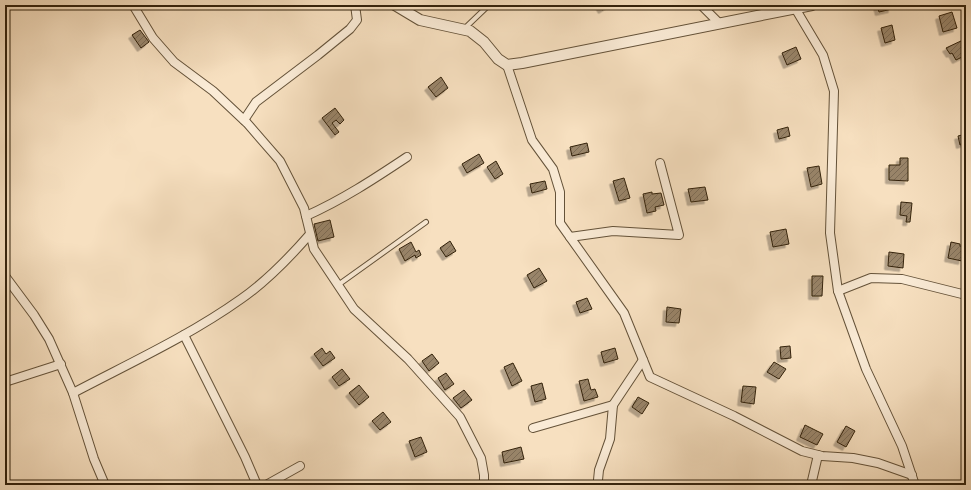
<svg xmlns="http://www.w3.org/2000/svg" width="971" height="490" font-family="'IM FELL Great Primer',serif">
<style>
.building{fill:url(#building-hatch);stroke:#33220c;filter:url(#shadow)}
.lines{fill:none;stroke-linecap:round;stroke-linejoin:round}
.service-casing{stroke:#645239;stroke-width:6}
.minor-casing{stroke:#645239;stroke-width:10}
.tertiary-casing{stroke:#645239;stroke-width:12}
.service{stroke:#faebd6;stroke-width:4}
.minor{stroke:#faebd6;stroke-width:8}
.tertiary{stroke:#faebd6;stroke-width:10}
</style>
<defs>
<pattern id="building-hatch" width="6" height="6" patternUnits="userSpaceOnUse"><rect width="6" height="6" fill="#99856a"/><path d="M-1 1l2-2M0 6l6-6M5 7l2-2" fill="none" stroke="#7d6c56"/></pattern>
<filter id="shadow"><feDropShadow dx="-3.5" dy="3.5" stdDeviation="0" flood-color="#0004"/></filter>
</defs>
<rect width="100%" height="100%" fill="#f7e0c0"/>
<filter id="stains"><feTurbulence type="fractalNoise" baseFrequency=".005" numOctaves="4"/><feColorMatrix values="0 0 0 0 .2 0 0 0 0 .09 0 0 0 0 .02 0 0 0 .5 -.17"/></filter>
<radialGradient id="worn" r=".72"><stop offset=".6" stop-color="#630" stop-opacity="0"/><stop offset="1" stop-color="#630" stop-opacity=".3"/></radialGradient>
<g class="building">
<polygon points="599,5 610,5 602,10"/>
<polygon points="877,5 891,5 892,9 879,12"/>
<polygon points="952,12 957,28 943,32 939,16"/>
<polygon points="892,25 895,40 885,43 881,28"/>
<polygon points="140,30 149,42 141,48 132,35"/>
<polygon points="963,40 966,46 966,55 956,60 952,53 950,54 946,48"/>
<polygon points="796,47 801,59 787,65 782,53"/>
<polygon points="441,77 448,88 436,97 428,87"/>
<polygon points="335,108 344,120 340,124 336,120 332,123 339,132 335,135 322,118"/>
<polygon points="788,127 790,136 779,139 777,130"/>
<polygon points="966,134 966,143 960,145 958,136"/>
<polygon points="587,143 589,152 572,156 570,147"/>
<polygon points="479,154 484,163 467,173 462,164"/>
<polygon points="900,158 908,158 908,181 889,180 889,165 900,165"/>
<polygon points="496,161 503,174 495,179 487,167"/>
<polygon points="819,166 822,184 811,187 807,168"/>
<polygon points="624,178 630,198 619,201 613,181"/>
<polygon points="545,181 547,189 532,193 530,184"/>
<polygon points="705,187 708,200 691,202 688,189"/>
<polygon points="652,192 652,194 661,193 664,205 655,207 656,211 647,213 643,194"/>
<polygon points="901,202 912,203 910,222 906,222 907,216 900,215"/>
<polygon points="330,220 334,237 318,241 314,224"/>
<polygon points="786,229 789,244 773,247 770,232"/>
<polygon points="450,241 456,251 446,257 440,248"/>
<polygon points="411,242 416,252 419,250 421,255 416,258 415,255 405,261 399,249"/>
<polygon points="951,242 960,244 960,246 965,247 962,261 948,258"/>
<polygon points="889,252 904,254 903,268 888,266"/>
<polygon points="539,268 547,281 534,288 527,275"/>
<polygon points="812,276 823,276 822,296 812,296"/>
<polygon points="587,298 592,309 580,313 576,302"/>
<polygon points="667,307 681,309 679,323 666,322"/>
<polygon points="790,346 791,358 781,359 780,347"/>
<polygon points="322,348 326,354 330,351 335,358 323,366 314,354"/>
<polygon points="615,348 618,359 604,363 601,352"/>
<polygon points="432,354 439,363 429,371 422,361"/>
<polygon points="774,362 786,369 779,379 767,372"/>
<polygon points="513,363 522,381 512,386 504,367"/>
<polygon points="342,369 350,379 339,386 332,377"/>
<polygon points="446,373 454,384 445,390 438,378"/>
<polygon points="588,379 591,390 595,389 598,397 584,401 579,381"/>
<polygon points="542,383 546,399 535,402 531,386"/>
<polygon points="359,385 369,397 359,405 349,393"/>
<polygon points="743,386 756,387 754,404 741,402"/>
<polygon points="464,390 472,400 461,408 453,398"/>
<polygon points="638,397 649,403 642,414 632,407"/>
<polygon points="383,412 391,422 380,430 372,421"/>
<polygon points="805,425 823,434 817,445 800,437"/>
<polygon points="846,426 855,431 846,447 837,442"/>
<polygon points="421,437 427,452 415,457 409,441"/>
<polygon points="521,447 524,459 504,463 502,452"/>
</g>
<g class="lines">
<defs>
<g id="service">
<polyline points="465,28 489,5"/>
<polyline points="338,285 426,222"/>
</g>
<g id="minor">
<polyline points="133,5 153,38 174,62 213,91 247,123 280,161 304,208 314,249 354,309 408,359 460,417 481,458 484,475 484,485"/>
<polyline points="701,5 719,23"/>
<polyline points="795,8 823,55 834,91 830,233 838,291 866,369 902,446 915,485"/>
<polyline points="507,65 532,140 553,169 560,192 560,223 624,313 650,377 734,416 802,451 822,456 853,458 878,463 912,475"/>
<polyline points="244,120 256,102 318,55 350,29 357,20 355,5"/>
<path d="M306 216C342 200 374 179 407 157"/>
<polyline points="570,237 613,231 679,235 660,163"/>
<polyline points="5,276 34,315 49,339 73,393"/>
<polyline points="838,291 871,278 902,279 966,295"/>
<polyline points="184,335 245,457 257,485"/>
<polyline points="5,382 61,364"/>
<polyline points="533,428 613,405"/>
<path d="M105 485 94 459 73 393C130 363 189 336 241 299 267 281 290 257 310 234"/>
<polyline points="266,485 300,466"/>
<polyline points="599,485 598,480 599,470 610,439 613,405 643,360"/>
<polyline points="811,485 818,455"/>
</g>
<polyline id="tertiary" points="395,5 420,20 470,31 484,42 498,59 507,65 522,63 812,5"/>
</defs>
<use href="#service" class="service-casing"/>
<use href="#minor" class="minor-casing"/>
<use href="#tertiary" class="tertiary-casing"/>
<use href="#service" class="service"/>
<use href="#minor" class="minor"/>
<use href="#tertiary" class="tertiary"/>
</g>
<rect width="971" height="490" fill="none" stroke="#f7e0c0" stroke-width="20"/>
<rect x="6" y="6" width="959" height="478" fill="none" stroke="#33220c" stroke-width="2"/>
<rect x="10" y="10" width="951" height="470" fill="none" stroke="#33220c"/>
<rect width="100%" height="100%" filter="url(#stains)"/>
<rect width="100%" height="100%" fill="url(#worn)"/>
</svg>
